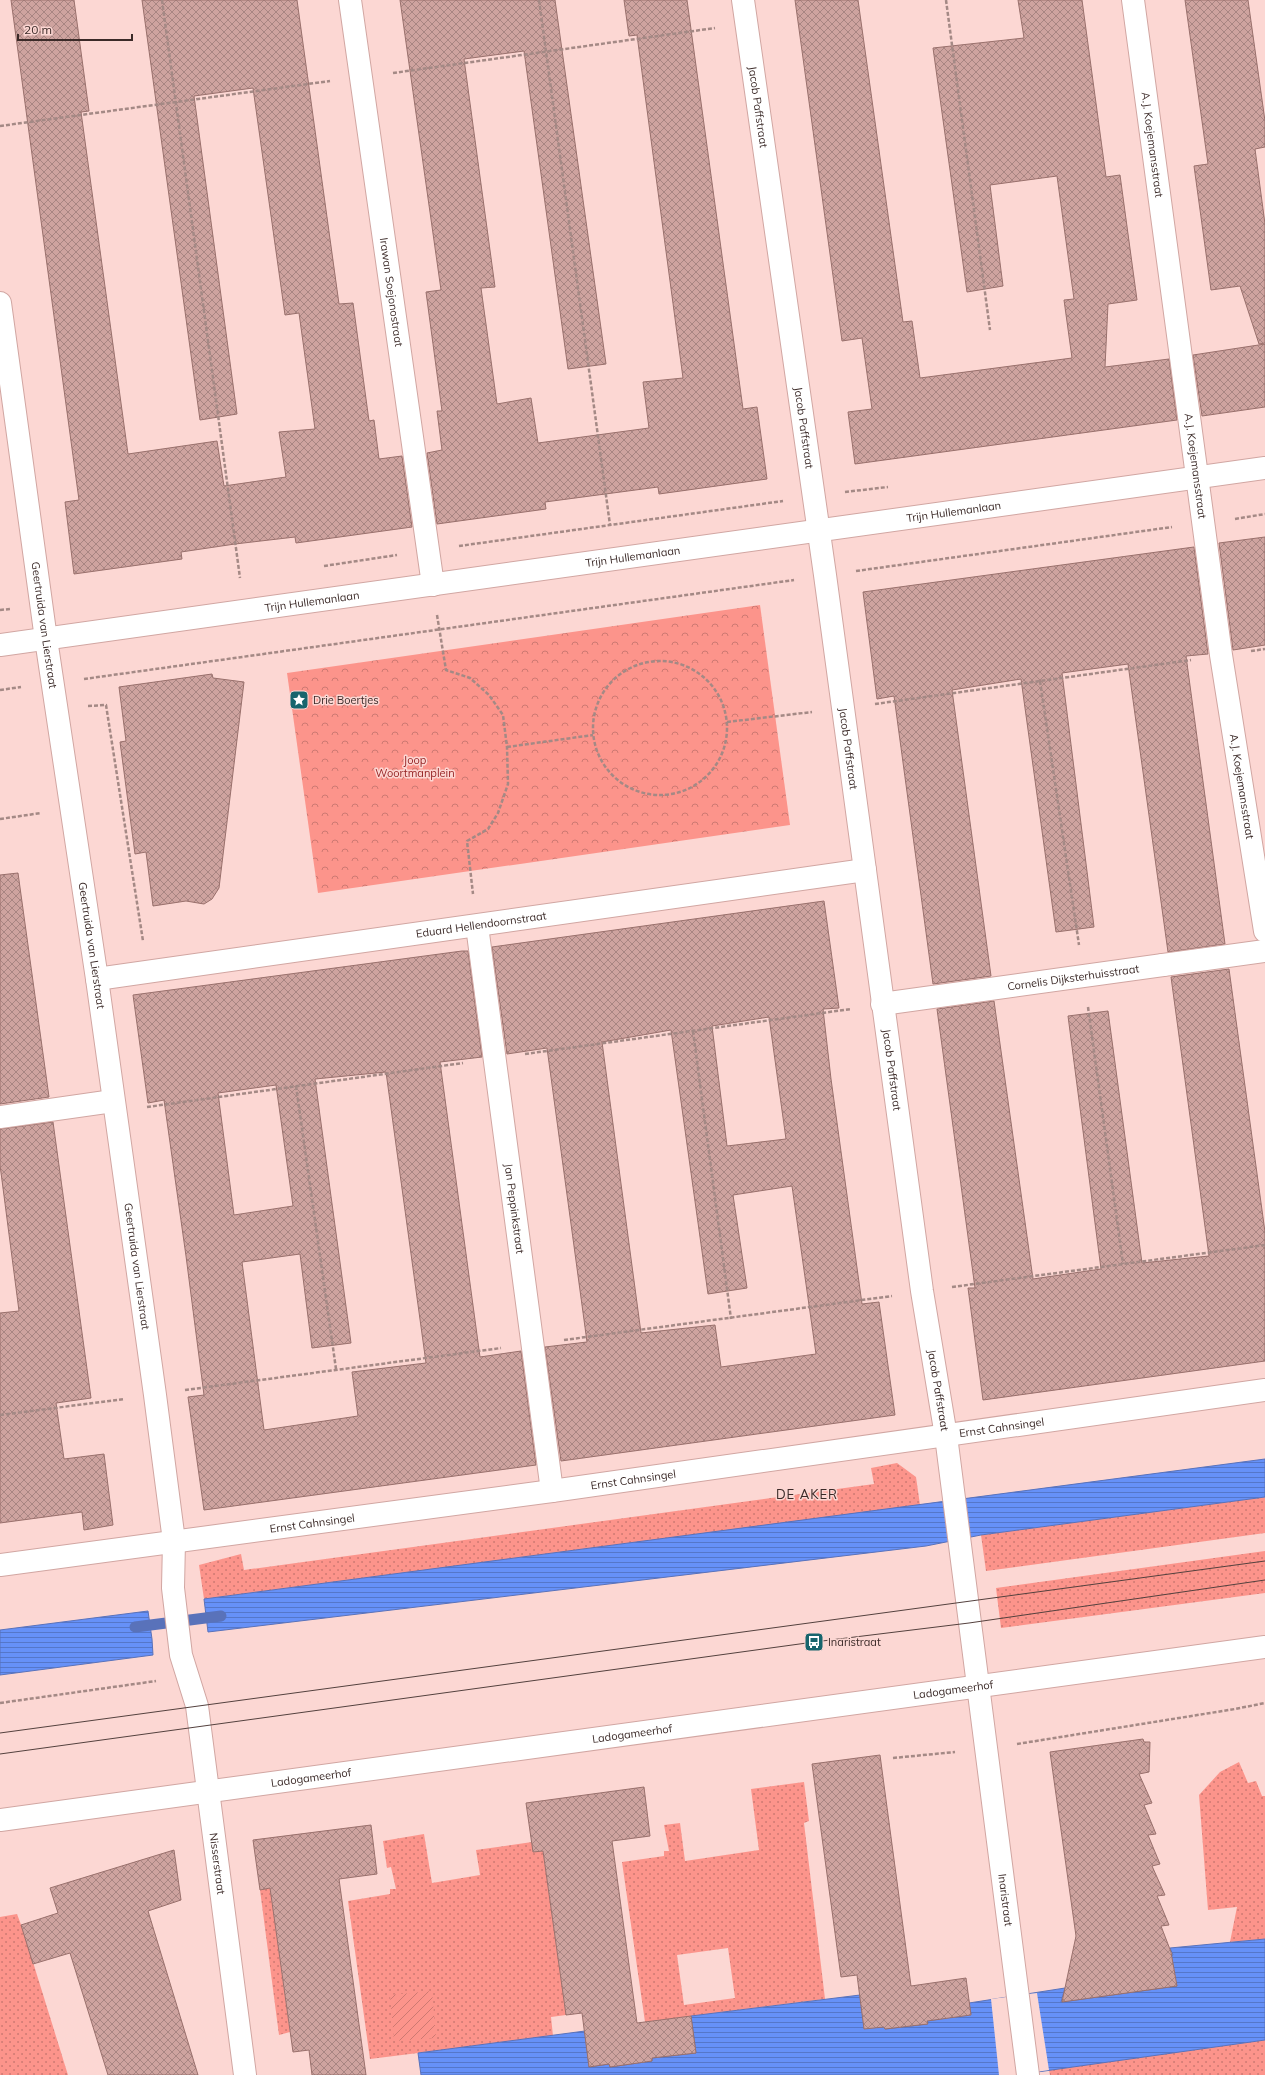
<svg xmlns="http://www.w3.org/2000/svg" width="1265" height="2075" font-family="Mulish,sans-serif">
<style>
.grass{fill:url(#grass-dots);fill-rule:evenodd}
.park{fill:url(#park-crowns)}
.garden{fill:url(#garden-furrows)}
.water{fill:url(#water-rules);stroke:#5972ba}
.pier{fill:#fcd7d3}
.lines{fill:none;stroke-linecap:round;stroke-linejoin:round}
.stream{stroke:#5972ba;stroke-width:11}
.building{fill:url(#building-cross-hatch);stroke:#99706c;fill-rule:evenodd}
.pedestrian-casing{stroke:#d1a6a2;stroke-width:24}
.minor-casing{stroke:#d1a6a2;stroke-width:24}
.path{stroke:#a48985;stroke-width:2.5;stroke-dasharray:4 2;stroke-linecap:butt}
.pedestrian{stroke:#fff;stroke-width:22}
.minor{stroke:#fff;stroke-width:22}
.tram{stroke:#54413e;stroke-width:1}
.labels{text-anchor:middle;stroke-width:3;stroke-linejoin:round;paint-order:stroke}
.street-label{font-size:11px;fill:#3b2a28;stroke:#fcd7d3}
.poi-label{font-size:11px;fill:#3b2a28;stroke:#fcd7d3;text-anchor:start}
.park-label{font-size:11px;fill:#962324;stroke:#fcd7d3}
.quarter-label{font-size:13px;letter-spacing:1px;fill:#3b2a28;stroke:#fcd7d3}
</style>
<defs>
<pattern id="grass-dots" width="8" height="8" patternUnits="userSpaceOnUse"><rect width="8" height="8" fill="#fc948b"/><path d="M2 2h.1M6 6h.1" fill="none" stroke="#cd7972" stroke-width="1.8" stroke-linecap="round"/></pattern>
<pattern id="park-crowns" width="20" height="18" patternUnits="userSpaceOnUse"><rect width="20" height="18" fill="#fc948b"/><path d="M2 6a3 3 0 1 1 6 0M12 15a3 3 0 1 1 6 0" fill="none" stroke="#cd7972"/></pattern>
<pattern id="garden-furrows" width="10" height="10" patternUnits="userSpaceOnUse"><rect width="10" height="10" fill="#fc948b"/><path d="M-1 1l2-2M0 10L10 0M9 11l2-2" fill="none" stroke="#cd7972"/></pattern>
<pattern id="water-rules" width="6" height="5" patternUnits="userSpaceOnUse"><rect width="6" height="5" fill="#6691f8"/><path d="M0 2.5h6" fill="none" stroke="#5577c9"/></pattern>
<pattern id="building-cross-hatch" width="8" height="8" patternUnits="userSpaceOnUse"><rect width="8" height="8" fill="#cea39f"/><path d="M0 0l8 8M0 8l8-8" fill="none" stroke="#a88582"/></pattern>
</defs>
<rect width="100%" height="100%" fill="#fcd7d3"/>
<g class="grass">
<polygon points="897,1463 916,1477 920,1505 204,1599 199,1565 241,1554 244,1570 874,1484 871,1468"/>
<polygon points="1265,1497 1265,1533 986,1571 981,1535"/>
<polygon points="1265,1551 1265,1593 1001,1628 996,1588"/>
<polygon points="1239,1762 1248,1783 1256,1781 1262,1796 1265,1796 1265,1939 1230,1942 1237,1907 1208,1910 1199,1795 1220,1772"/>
<path d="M804 1782 809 1821 804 1823 825 1999 645 2022 622 1862 664 1856V1851H669L664 1825 680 1823 685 1861 759 1850 751 1789ZM728 1948 735 1998 684 2005 677 1955Z"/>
<polygon points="424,1834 432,1883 480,1875 476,1850 532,1842 533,1852 543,1851 566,2015 551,2017 553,2036 370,2059 348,1901 390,1894 390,1889 396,1889 391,1867 387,1868 383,1841"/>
<polygon points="270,1888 290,2032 279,2035 260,1890"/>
<polygon points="17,1914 23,1930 68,2075 0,2075 0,1917"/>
<polygon points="1265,2040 1265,2075 1050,2075 1049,2070"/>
</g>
<polygon class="park" points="760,605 790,825 318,893 287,673"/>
<polygon class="garden" points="432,1991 436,2038 394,2041 390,1995"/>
<g class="water">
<polygon points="1265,1459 1265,1497 981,1535 926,1546 208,1632 204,1599"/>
<polygon points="148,1611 152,1639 153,1655 0,1675 0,1630"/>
<polygon points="1265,1939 1265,2040 1016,2075 421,2075 418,2053 585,2031 589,2067 609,2064 610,2067 652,2061 652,2058 696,2053 691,2016 860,1995 885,2029 927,2024 927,2021 971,2014 969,2003 1065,1988 1061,2002 1177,1986 1165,1957 1173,1955 1170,1948"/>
</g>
<polygon class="pier" points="1037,1993 1049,2070 1016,2075 999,2075 991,1999"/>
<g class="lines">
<polyline class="stream" points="135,1627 221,1616"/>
</g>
<g class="building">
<polygon points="11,0 74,0 89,111 81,112 128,454 217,441 224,486 286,477 279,432 315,429 299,313 285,315 253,88 194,96 237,414 200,420 142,0 297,0 339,304 353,303 369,421 374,420 379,459 402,456 412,527 296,543 295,537 235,544 181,552 182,559 74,574 65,502 79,500"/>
<polygon points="400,0 555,0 606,364 568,369 524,51 464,59 495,287 481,288 497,404 531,398 538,443 649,428 643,382 683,378 637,35 629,36 624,0 687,0 743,409 757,407 767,479 659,494 658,487 545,502 546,509 437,524 427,453 442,450 437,411 442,411 426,292 441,290"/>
<polygon points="795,0 858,0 903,322 912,321 920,378 1072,358 1064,300 1074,299 1057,176 990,185 1003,286 967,292 933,48 1024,38 1018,0 1082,0 1106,177 1120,175 1137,300 1108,304 1105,367 1169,359 1177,420 855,464 848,412 872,409 862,338 842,341"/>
<polygon points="1185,0 1248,0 1265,121 1265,147 1255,149 1265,224 1265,343 1259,344 1240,286 1211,290 1194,166 1208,164"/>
<polygon points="1265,344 1265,407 1202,416 1193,355"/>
<polygon points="1265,537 1265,645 1233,650 1219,543"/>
<polygon points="1194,547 1208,654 1186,656 1225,944 1168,952 1128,664 1069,672 1062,673 1094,927 1056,932 1021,679 952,690 991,976 933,984 894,696 877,699 863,592"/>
<polygon points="212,674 213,678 244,682 219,888 212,899 204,904 186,901 153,906 146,852 135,854 120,742 126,741 119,687"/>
<polygon points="18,873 49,1097 0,1104 0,875"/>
<path d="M824 901 839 1008 823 1009 831 1079 862 1304 879 1302 895 1415 561 1461 545 1347 587 1342 574 1246 547 1048 507 1054 492 947ZM769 1017 786 1139 727 1146 712 1026ZM671 1030 708 1294 747 1288 733 1195 792 1186 816 1354 721 1367 715 1325 641 1333 602 1042Z"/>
<path d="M462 951H468L482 1057 440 1062 480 1357 521 1351 536 1465 204 1510 188 1397 204 1395 186 1256 164 1100 148 1103 133 995ZM386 1072 426 1363 352 1372 358 1416 264 1430 242 1262 300 1254 312 1348 351 1343 315 1079ZM276 1085 293 1206 234 1215 218 1093Z"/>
<polygon points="1229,969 1265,1232 1265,1361 983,1400 968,1288 975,1288 937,1009 994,1001 1033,1279 1101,1269 1068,1016 1108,1011 1142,1263 1209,1256 1171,977"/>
<polygon points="53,1122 91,1398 56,1403 64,1459 104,1454 113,1525 84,1530 82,1512 0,1523 0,1313 19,1311 0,1165 0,1129"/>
<polygon points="1143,1739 1144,1742 1150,1742 1149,1772 1139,1774 1152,1803 1144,1805 1156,1834 1148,1835 1160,1864 1152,1866 1165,1895 1157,1896 1169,1925 1161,1926 1171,1952 1177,1986 1062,2002 1076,1936 1050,1752"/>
<polygon points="880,1755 911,1986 966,1978 971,2015 927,2021 928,2024 885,2029 884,2027 864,2029 857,1975 841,1977 812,1764"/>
<polygon points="644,1787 650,1836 612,1841 637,2023 691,2016 696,2053 652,2058 652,2061 610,2067 609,2064 589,2067 582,2013 566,2015 543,1851 533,1852 526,1803"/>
<polygon points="371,1825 377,1874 339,1879 366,2075 312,2075 309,2050 293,2052 270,1888 260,1890 253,1840"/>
<polygon points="174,1850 181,1900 148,1911 198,2075 108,2075 70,1953 33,1964 21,1925 58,1913 50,1888"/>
</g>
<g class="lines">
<defs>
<polyline id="pedestrian" points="1163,965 1265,951"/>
<g id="minor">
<path id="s1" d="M350 0 433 585"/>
<path id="s2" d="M743 0 825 575 922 1291 946 1436 1028 2075"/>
<path id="s3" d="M1133 0 1221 655 1265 931"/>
<path id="s4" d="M0 303 46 639 97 979 155 1395 174 1541 173 1588 181 1655 197 1706 245 2075"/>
<path id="s5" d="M0 645 1265 468"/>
<path id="s6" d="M477 926 552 1491"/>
<path id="s7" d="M97 979 865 870"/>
<path id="s8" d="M882 1004 1163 965"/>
<polyline points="0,1117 113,1101"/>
<path id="s9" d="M0 1565 552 1491 1265 1390"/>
<path id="s10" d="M0 1820 1265 1647"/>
</g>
</defs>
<use href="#pedestrian" class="pedestrian-casing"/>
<use href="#minor" class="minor-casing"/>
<g class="path">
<polyline points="162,0 240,578"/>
<polyline points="539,0 610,525"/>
<polyline points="946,0 990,330"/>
<polyline points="393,73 715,28"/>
<polyline points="0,126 330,81"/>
<polyline points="845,492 888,487"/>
<polyline points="1235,519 1265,514"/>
<polyline points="459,546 783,501"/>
<polyline points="324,566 397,555"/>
<polyline points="856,571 1172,527"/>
<polyline points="0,610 10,609"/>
<polyline points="437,615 446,670 470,678 489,695 503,715 507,747 508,784 498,813 488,829 467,841 473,894"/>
<polyline points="1251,651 1265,649"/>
<circle cx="660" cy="728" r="67"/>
<polyline points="84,679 794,580"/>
<polyline points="1040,681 1079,945"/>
<polyline points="0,690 21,687"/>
<polyline points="875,704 1191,660"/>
<polyline points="88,706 106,705 143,941"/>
<polyline points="727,722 812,712"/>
<polyline points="507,747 593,735"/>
<polyline points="0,819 41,813"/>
<polyline points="1088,1007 1123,1264"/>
<polyline points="693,1031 731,1319"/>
<polyline points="525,1054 851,1009"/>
<polyline points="296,1086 336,1369"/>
<polyline points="147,1107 463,1063"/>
<polyline points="952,1287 1265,1245"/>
<polyline points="564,1340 892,1296"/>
<polyline points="185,1390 501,1348"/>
<polyline points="0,1415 125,1399"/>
<polyline points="0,1703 156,1681"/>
<polyline points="1017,1744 1235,1709 1265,1703"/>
<polyline points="893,1758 955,1752"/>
</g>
<use href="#pedestrian" class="pedestrian"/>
<use href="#minor" class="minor"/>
<g class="tram">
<polyline points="0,1733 1265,1561"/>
<polyline points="0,1754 814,1642 969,1623 1265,1580"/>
</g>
</g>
<defs>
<symbol id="sight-square" viewBox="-11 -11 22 22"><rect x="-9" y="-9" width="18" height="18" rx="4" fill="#17656d" stroke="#fcd7d3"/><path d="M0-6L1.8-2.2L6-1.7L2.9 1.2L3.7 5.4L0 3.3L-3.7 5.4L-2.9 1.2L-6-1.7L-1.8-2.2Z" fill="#fff"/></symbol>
<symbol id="bus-square" viewBox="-11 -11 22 22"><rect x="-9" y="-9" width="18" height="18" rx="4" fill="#17656d" stroke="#fcd7d3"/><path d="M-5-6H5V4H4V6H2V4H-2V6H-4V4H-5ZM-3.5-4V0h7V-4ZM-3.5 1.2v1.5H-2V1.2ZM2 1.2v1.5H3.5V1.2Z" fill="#fff"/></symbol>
</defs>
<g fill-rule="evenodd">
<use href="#sight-square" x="288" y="689" width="22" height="22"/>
<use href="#bus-square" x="803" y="1631" width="22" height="22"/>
</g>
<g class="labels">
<g class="street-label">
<text dy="4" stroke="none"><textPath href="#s2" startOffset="108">Jacob Paffstraat</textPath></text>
<text dy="4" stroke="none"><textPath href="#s3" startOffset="146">A.J. Koejemansstraat</textPath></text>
<text dy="4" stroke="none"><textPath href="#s1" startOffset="295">Irawan Soejonostraat</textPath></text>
<text dy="4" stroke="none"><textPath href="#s2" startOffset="432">Jacob Paffstraat</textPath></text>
<text dy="4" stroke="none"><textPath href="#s3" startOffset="470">A.J. Koejemansstraat</textPath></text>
<text dy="4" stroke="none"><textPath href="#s5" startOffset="963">Trijn Hullemanlaan</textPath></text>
<text dy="4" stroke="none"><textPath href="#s5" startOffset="639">Trijn Hullemanlaan</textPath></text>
<text dy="4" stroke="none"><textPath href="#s5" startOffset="315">Trijn Hullemanlaan</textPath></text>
<text dy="4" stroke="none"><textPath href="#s4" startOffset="325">Geertruida van Lierstraat</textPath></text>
<text dy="4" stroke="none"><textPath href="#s2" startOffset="756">Jacob Paffstraat</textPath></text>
<text dy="4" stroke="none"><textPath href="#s3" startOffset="794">A.J. Koejemansstraat</textPath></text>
<text dy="4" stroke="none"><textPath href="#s7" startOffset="388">Eduard Hellendoornstraat</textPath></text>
<text dy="4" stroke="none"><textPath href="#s4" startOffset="649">Geertruida van Lierstraat</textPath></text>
<text dy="4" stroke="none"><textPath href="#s8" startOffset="193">Cornelis Dijksterhuisstraat</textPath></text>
<text dy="4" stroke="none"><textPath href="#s2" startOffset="1080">Jacob Paffstraat</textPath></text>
<text dy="4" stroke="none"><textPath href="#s6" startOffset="285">Jan Peppinkstraat</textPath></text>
<text dy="4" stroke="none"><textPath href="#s4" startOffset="973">Geertruida van Lierstraat</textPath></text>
<text dy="4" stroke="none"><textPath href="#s2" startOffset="1404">Jacob Paffstraat</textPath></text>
<text dy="4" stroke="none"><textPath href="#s9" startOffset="1011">Ernst Cahnsingel</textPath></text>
<text dy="4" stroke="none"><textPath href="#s9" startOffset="639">Ernst Cahnsingel</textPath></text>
<text dy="4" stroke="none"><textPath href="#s9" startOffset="315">Ernst Cahnsingel</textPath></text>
<text dy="4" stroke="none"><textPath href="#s10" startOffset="962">Ladogameerhof</textPath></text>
<text dy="4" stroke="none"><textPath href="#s10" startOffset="638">Ladogameerhof</textPath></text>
<text dy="4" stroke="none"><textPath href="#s10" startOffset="314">Ladogameerhof</textPath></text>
<text dy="4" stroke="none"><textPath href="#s4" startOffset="1577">Nisserstraat</textPath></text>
<text dy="4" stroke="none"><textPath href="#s2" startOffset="1918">Inaristraat</textPath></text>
</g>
<g class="poi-label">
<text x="313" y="704">Drie Boertjes</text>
<text x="828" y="1646">Inaristraat</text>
</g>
<g class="park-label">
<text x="415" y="764">Joop<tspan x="415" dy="13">Woortmanplein</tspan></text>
</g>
<g class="quarter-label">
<text x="807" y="1499">DE AKER</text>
</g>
</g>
<path d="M18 34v6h114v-6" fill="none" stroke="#3b2a28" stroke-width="2"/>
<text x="24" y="34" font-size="12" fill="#3b2a28" stroke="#fcd7d3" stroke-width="3" paint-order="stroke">20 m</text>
</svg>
